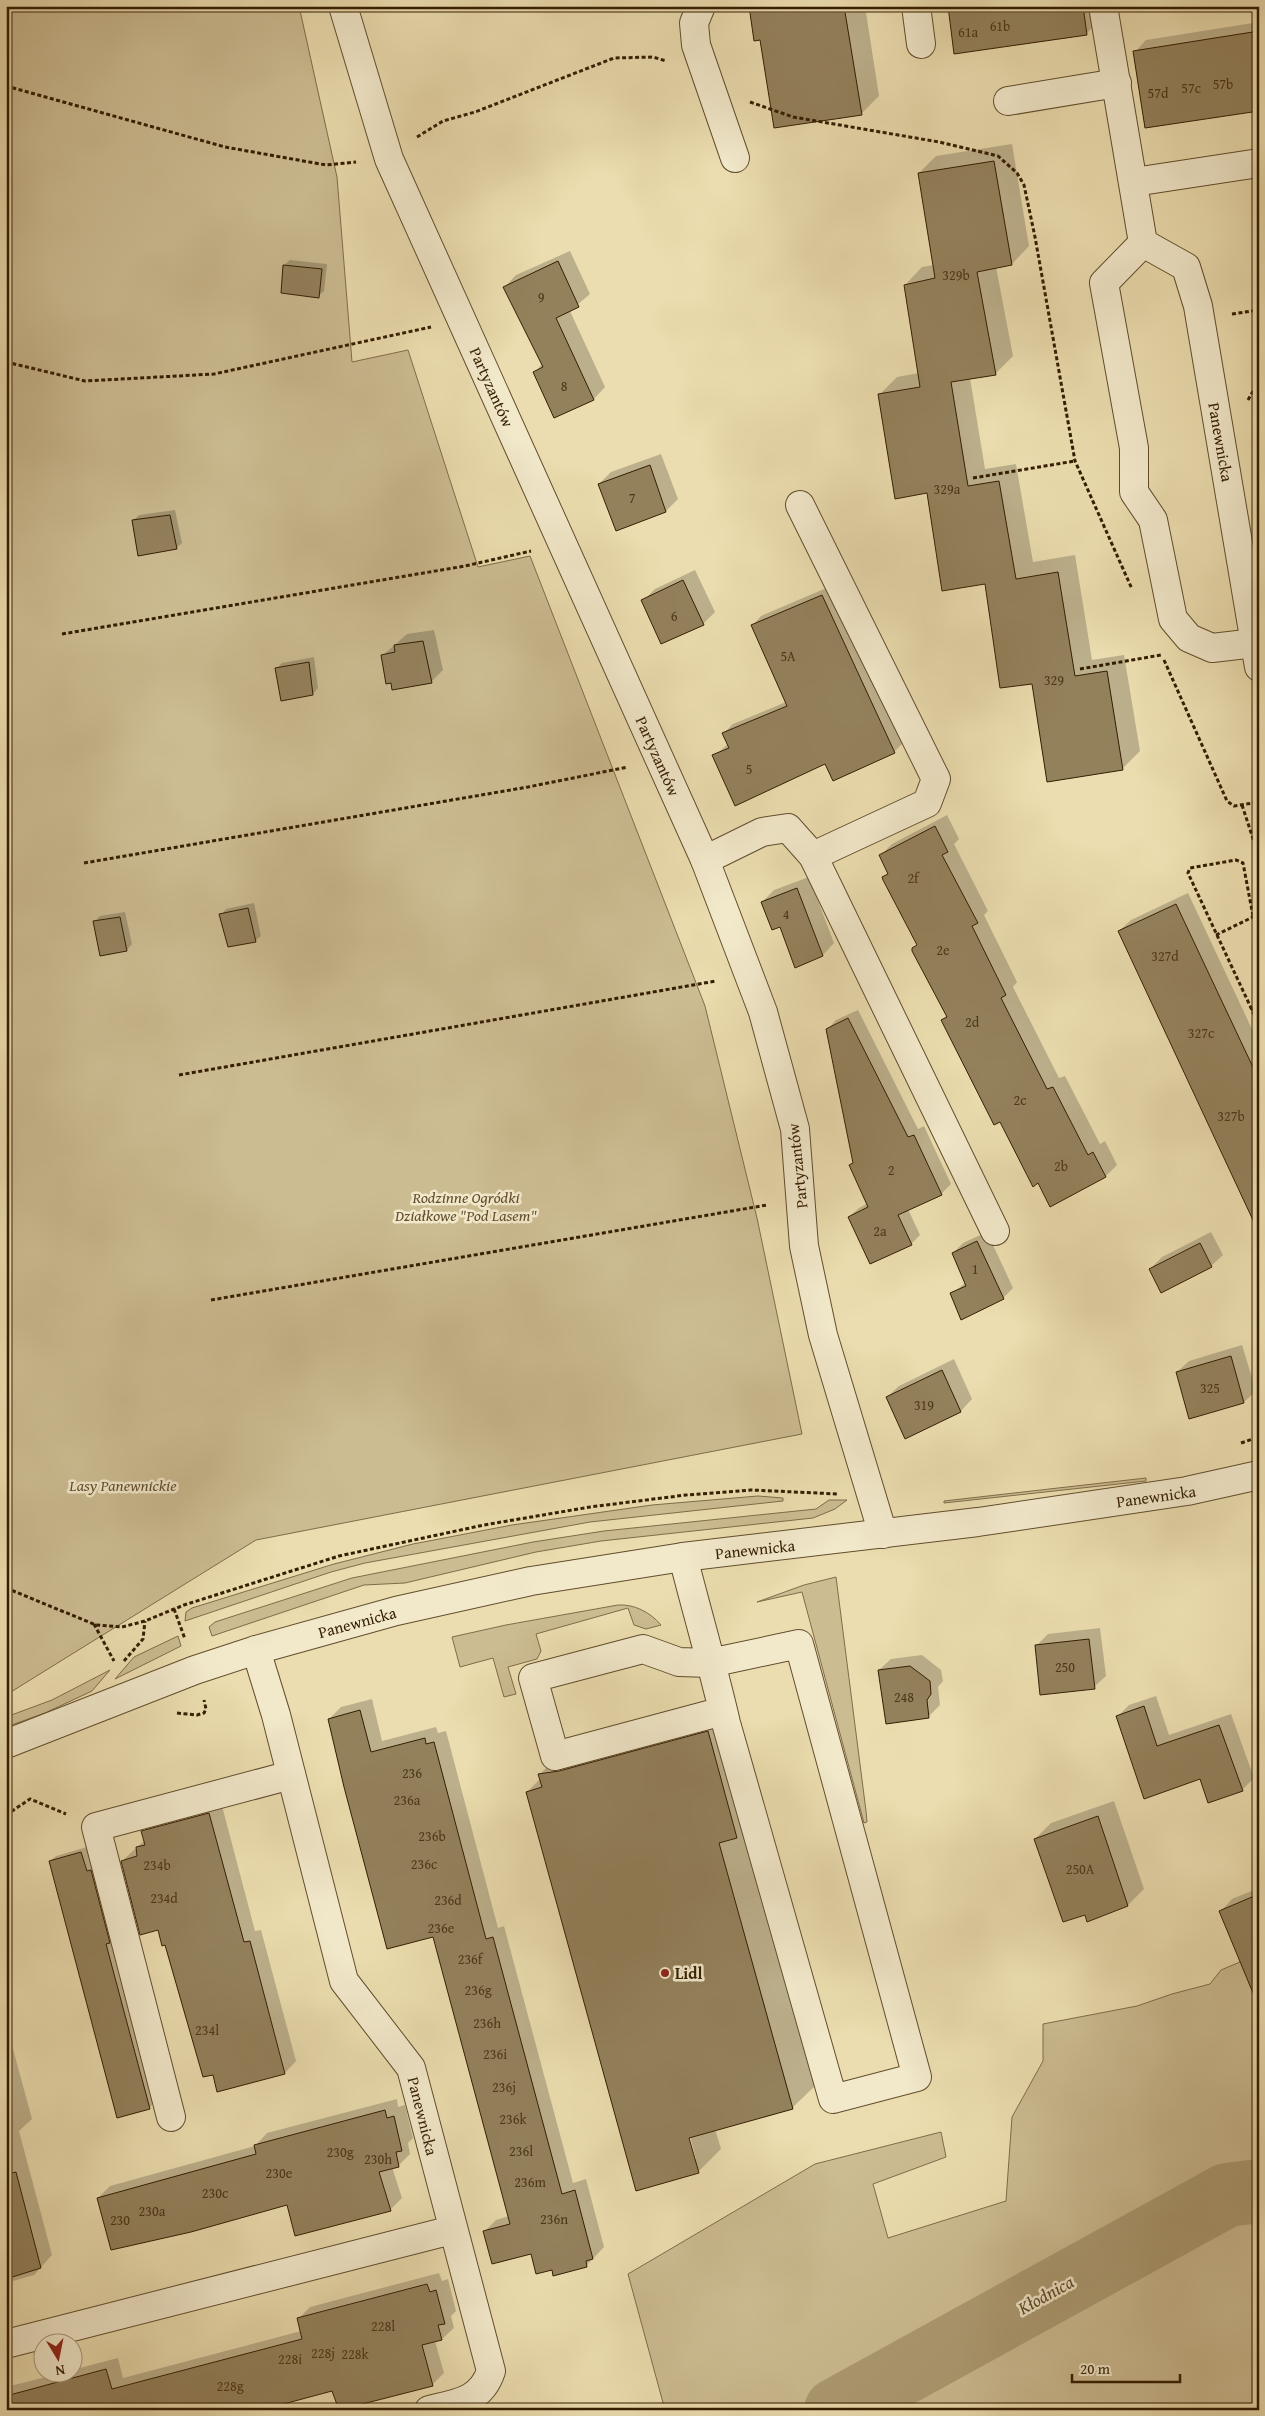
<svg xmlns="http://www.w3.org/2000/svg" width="1265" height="2416" font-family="'Gentium Book Plus',serif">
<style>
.green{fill:#ccbc92;stroke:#806c4a}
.shadow{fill:#0003;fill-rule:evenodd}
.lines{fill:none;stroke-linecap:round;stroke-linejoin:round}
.river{stroke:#ad9c74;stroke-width:64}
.building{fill:#93815c;stroke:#341d02}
.minor-casing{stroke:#624d2d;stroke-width:30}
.path{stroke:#341d02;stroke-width:3;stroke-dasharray:4 2.5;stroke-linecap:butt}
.minor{stroke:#f2e9cb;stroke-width:28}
.poi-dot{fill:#8f2418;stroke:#f2e9cb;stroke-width:2}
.labels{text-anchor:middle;stroke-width:5;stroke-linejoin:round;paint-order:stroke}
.number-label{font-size:14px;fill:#4c3618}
.street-label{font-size:16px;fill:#341d02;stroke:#f2e9cb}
.park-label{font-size:16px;font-style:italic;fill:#624d2d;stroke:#f2e9cb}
.poi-label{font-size:16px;font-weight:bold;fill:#341d02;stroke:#f2e9cb;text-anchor:start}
.water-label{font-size:18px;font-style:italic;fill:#5e492a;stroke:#f2e9cb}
</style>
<rect width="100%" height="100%" fill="#ebddaf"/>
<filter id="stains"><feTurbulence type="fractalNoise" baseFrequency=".004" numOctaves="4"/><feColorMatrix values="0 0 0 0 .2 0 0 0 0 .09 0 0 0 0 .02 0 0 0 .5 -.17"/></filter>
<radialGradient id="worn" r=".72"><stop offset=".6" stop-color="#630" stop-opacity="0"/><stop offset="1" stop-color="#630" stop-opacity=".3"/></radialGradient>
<g class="green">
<polygon points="6,6 299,6 337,177 352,362 408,350 478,567 530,556 705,1006 757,1218 802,1434 256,1540 6,1695"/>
<polygon points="1146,1478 1146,1481 944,1503 944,1501"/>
<polygon points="758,1496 783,1498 783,1501 590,1522 365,1563 331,1572 185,1621 186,1612 192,1608 334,1564 413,1544 512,1525 652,1505"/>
<polygon points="829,1500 847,1500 835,1509 813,1518 601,1541 536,1552 405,1583 364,1585 212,1636 209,1627 215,1622 352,1578 533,1542 604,1531 816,1509"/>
<polygon points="836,1577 866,1811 867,1822 864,1823 802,1592 757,1602 804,1585"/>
<path d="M618 1605C634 1604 650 1612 661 1625L646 1629 634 1625 628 1608 536 1634 541 1651 537 1659 508 1667 516 1694 504 1697 493 1658 460 1667 452 1637 506 1625Z"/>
<polygon points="178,1636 181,1646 115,1679 134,1657"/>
<polygon points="110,1670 92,1691 45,1713 6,1727 6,1717 52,1700"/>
<polygon points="1259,1954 1259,2184 1224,2189 822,2410 665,2410 628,2274 815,2164 941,2132 946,2157 873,2184 888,2238 1006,2201 1012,2117 1043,2061 1043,2024 1137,2006 1172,1994 1210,1984 1221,1970"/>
<polygon points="1259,2202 1259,2410 858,2410 1229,2207"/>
</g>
<g class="shadow">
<polygon points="750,6 865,6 879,96 862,113 776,127 761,38"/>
<polygon points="949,6 1096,6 1098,22 1087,33"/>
<polygon points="1259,22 1259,109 1135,52 1146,40"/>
<polygon points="1012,144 1029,246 1012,264 996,267 1013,356 996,373 970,378 985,469 1016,464 1033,562 1075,555 1092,660 1124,655 1140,751 1122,769 1033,682 986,583 928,491 880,394 897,377 919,373 905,285 922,267 934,265 919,173 936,156"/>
<polygon points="570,251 590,294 570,311 605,387 594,399 555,416 535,372 542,364 505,287 516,275"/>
<polygon points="290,260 327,264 324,291 318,296 284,265"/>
<polygon points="661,454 678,499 666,511 617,530 599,484 611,472"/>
<polygon points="175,510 182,543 176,548 133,521 139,515"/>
<polygon points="695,570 715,612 703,624 643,601 655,589"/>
<polygon points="831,586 903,743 894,752 826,762 714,756 728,744 724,733 733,724 786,702 752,626 761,616"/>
<polygon points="434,630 443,670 431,682 382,656 407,634"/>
<polygon points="314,657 318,688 313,694 277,668 282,663"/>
<polygon points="947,815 959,839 954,844 988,911 984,915 1017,982 1013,987 1059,1078 1065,1076 1100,1144 1105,1141 1117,1165 1106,1176 1051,1205 942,1020 947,1015 913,949 918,944 884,877 889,872 880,856 892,844"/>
<polygon points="809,877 834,943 823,955 796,966 780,926 762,902 774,890"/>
<polygon points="1188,893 1259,1044 1259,1229 1119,931 1131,920"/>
<polygon points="254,903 261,936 255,941 221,915 226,909"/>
<polygon points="125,912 132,944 127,950 94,922 100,916"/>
<polygon points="858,1010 918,1129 924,1126 951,1184 941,1194 908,1209 920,1235 911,1244 849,1217 859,1208 868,1203 850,1165 854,1162 827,1030 836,1020"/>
<polygon points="987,1232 1013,1288 1003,1298 952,1294 966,1282 953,1253 963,1243"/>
<polygon points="1211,1232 1223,1255 1211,1266 1150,1269 1162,1257"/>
<polygon points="1242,1345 1256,1391 1244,1402 1177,1372 1189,1361"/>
<polygon points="954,1359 972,1399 961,1411 887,1397 899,1386"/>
<polygon points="1100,1628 1106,1676 1094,1687 1036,1646 1048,1634"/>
<polygon points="922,1655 941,1670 943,1681 938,1687 940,1705 928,1717 879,1670 891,1659"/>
<polygon points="1156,1696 1169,1735 1231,1714 1254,1778 1242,1790 1200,1778 1145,1798 1117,1717 1129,1705"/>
<polygon points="372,1699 382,1741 436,1727 438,1733 446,1731 498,1928 504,1926 573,2183 586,2179 604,2247 586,2266 553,2268 532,2253 485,2231 496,2220 509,2216 433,1936 329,1719 341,1707"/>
<path d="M730 1709 815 2086 792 2108 715 2129 721 2149 698 2172 527 1792 541 1778 540 1774 562 1752ZM686 2132H689L696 2159H693Z"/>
<polygon points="1114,1801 1144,1889 1128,1905 1086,1913 1035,1839 1051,1823"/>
<polygon points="221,1802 255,1931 261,1930 296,2061 285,2073 213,2074 166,1944 122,1861 145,1840 143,1832 154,1820"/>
<polygon points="87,1847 155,2102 149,2108 50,1861 56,1856"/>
<polygon points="1259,1888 1259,1953 1221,1911 1232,1899"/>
<polygon points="6,2023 32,2119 19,2131 52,2255 34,2275 6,2283"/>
<polygon points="397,2099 398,2107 405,2105 413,2138 408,2143 410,2154 398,2166 392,2167 402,2198 390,2210 288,2204 98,2198 110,2186 255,2146 267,2133"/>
<polygon points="439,2273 442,2281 448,2279 456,2311 451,2316 454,2328 442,2339 435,2341 444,2373 432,2385 338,2409 333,2389 255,2410 6,2410 6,2387 58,2374 72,2374 72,2370 118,2358 123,2378 301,2331 298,2319 310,2307"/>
</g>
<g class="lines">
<polyline class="river" points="836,2410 1227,2195 1259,2191"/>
</g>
<g class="building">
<polygon points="749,6 844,6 862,115 774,128 760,40 754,41"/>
<polygon points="948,6 1083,6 1087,35 954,54"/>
<polygon points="1259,31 1259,111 1145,128 1133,51"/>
<polygon points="994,161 1012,265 977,272 996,375 951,382 968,486 999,481 1016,579 1058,572 1075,676 1107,671 1123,770 1047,782 1032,684 1000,688 985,584 942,591 927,493 895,499 878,394 920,387 904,285 935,278 918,173"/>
<polygon points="558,261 579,307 556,318 594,400 554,418 533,372 543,367 503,287"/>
<polygon points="283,265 322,269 319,298 281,293"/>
<polygon points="650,465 666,512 616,531 598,484"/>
<polygon points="170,515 177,549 138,556 132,520"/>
<polygon points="683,580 704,625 661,644 641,600"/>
<polygon points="822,595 895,753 833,781 825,764 735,806 712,755 729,748 722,733 787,706 751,625"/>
<polygon points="423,641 432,683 392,690 391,683 386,684 381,655 395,652 394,645"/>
<polygon points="309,662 313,695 281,701 275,668"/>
<polygon points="935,826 948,852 942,855 978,923 972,926 1006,995 1001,998 1047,1089 1053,1087 1088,1155 1093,1152 1106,1177 1050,1207 1038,1183 1033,1187 1000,1122 994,1125 941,1020 947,1017 912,951 912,948 917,945 883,880 882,877 888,874 879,855"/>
<polygon points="797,888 823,956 795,968 780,927 772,930 761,902"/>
<polygon points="1176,904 1259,1080 1259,1233 1118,931"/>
<polygon points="248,908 256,942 228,947 219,914"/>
<polygon points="120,917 127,951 100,956 93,921"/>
<polygon points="848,1018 908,1137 914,1135 942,1195 898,1215 912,1245 870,1264 848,1217 868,1207 849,1165 853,1163 826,1029"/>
<polygon points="977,1241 1004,1299 961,1320 950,1293 966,1286 952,1253"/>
<polygon points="1200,1243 1212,1267 1161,1293 1149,1269"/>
<polygon points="1231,1356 1244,1403 1189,1419 1176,1372"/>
<polygon points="942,1370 961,1412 905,1439 886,1397"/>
<polygon points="1089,1639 1095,1689 1040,1695 1035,1645"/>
<polygon points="910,1666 930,1681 931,1694 927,1700 929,1718 886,1724 878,1670"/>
<polygon points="1144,1706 1157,1746 1219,1725 1243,1791 1208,1803 1200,1779 1144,1799 1116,1716"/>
<polygon points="360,1710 371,1752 425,1738 426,1744 434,1742 486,1939 493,1937 562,2194 575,2190 593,2259 586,2261 587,2267 553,2276 552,2270 536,2274 531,2254 492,2264 483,2231 510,2224 433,1937 387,1949 344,1787 328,1719"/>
<polygon points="708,1731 737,1838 719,1843 793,2109 689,2138 699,2173 636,2191 526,1792 542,1787 538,1774 559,1771"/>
<polygon points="209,1813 244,1942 250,1941 285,2074 217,2092 213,2075 203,2077 165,1945 162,1946 158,1930 140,1935 121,1861 137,1856 136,1847 145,1845 141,1831"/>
<polygon points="1098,1816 1128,1906 1087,1922 1085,1915 1063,1922 1034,1839"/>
<polygon points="81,1852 87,1871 91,1870 110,1943 106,1944 150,2109 117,2118 49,1861"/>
<polygon points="1259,1894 1259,2005 1258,2005 1219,1911"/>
<polygon points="385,2110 387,2118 394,2116 402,2151 396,2152 399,2167 379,2172 391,2211 295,2236 287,2205 191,2232 111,2250 97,2198 256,2154 254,2145"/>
<polygon points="16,2172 41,2268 6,2279 6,2174"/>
<polygon points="427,2284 430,2292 436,2290 445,2324 438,2325 442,2340 422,2345 433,2386 339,2410 332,2391 265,2409 264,2405 248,2410 6,2410 6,2396 106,2369 112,2389 302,2339 297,2318"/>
</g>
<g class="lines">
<defs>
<g id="minor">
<polyline points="343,6 389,159 705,860 763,1012 795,1129 804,1246 823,1335 883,1534"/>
<polyline points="701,6 694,23 696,45 735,158"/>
<polyline points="916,6 921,44"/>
<polyline points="1103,6 1143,243"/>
<polyline points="1008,101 1117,83"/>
<polyline points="1134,182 1259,163"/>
<polyline points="1143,243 1104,283 1134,448 1134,492 1153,520 1173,619 1189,638 1212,648 1255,643"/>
<polyline points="1143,243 1186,267 1198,306 1259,667"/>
<polyline points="800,505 936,779 927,803 813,856"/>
<polyline points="705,860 762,832 788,828 813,856 995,1231"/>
<path d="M683 1557C697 1612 713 1667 726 1723L833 2099 917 2077 799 1644 710 1663 679 1662 643 1649 533 1678 555 1756 723 1711"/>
<path d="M256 1650 276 1715 344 1981 411 2068 491 2371C481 2401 458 2403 429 2410"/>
<polyline points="6,1744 195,1670 256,1650 396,1611 531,1581 683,1557 978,1522 1187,1491 1259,1475"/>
<polyline points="171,2117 96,1827 291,1775"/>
<polyline points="6,2344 452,2230"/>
</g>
</defs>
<use href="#minor" class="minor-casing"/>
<g class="path">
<polyline points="6,86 225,147 326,165 356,162"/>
<polyline points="750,102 793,117 939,142 998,156 1017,173 1024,185 1035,237 1075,461 1132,589"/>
<polyline points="417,137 443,121 475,112 614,58 653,57 666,61"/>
<polyline points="1232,314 1259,310"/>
<polyline points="6,362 85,381 214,374 431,327"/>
<polyline points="1248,400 1259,381"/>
<polyline points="973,478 1075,461"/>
<polyline points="62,634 465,566 531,551"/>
<polyline points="1164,660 1227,801 1234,806 1259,802"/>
<polyline points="1080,669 1161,655"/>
<polyline points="1242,805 1259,857"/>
<polyline points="84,863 528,787 628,767"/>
<polyline points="1253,916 1243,863 1236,860 1190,868 1188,873 1259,1025"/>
<polyline points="1216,935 1259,914"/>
<polyline points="1251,1010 1259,1006"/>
<polyline points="179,1075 716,981"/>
<polyline points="211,1300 767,1205"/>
<polyline points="1241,1443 1259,1437"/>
<polyline points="6,1588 96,1625 122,1627 145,1621 184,1605 339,1556 484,1525 590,1507 686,1495 751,1490 838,1494"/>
<polyline points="174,1609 185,1639"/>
<polyline points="94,1624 114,1661"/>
<polyline points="124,1661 143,1639 145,1621"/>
<polyline points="177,1713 197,1715 204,1713 206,1709 204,1700"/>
<polyline points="6,1815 30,1799 66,1814"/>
</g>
<use href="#minor" class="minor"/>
</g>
<circle class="poi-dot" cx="665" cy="1973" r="5"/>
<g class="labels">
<g class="number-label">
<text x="1000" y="31">61b</text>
<text x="968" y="37">61a</text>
<text x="1223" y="89">57b</text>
<text x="1191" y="93">57c</text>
<text x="1158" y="98">57d</text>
<text x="956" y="280">329b</text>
<text x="541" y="302">9</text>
<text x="564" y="391">8</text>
<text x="947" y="494">329a</text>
<text x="632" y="503">7</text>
<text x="674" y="621">6</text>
<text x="788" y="661">5A</text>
<text x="1054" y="685">329</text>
<text x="749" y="774">5</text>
<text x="913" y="883">2f</text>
<text x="786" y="919">4</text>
<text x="943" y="955">2e</text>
<text x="1165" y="961">327d</text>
<text x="972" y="1027">2d</text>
<text x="1201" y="1038">327c</text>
<text x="1020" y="1105">2c</text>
<text x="1231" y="1121">327b</text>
<text x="1061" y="1171">2b</text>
<text x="891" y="1175">2</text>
<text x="880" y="1236">2a</text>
<text x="975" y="1274">1</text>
<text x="1210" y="1393">325</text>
<text x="924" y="1410">319</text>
<text x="1065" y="1672">250</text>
<text x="904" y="1702">248</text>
<text x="412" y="1778">236</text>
<text x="407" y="1805">236a</text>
<text x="432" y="1841">236b</text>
<text x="424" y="1869">236c</text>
<text x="157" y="1870">234b</text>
<text x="1080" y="1874">250A</text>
<text x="164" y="1903">234d</text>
<text x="448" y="1905">236d</text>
<text x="441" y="1933">236e</text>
<text x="470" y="1964">236f</text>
<text x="478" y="1995">236g</text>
<text x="487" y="2028">236h</text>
<text x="207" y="2035">234l</text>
<text x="495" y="2059">236i</text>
<text x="504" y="2092">236j</text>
<text x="513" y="2124">236k</text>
<text x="521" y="2156">236l</text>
<text x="340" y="2157">230g</text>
<text x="378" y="2164">230h</text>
<text x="279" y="2178">230e</text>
<text x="530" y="2187">236m</text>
<text x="215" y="2198">230c</text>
<text x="152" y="2216">230a</text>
<text x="554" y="2224">236n</text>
<text x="120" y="2225">230</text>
<text x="383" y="2331">228l</text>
<text x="323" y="2358">228j</text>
<text x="355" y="2359">228k</text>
<text x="290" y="2364">228i</text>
<text x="230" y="2391">228g</text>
</g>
<g class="street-label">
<text transform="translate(492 387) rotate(66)" y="6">Partyzantów</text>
<text transform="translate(1221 442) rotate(80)" y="6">Panewnicka</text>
<text transform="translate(658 756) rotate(66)" y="6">Partyzantów</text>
<text transform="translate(797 1166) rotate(-96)" y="6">Partyzantów</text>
<text transform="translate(1156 1496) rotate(-8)" y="6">Panewnicka</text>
<text transform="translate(755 1549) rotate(-6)" y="6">Panewnicka</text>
<text transform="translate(357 1622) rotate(-15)" y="6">Panewnicka</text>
<text transform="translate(423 2116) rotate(76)" y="6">Panewnicka</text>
</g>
<g class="park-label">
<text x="466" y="1203">Rodzinne Ogródki<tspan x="466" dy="18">Działkowe "Pod Lasem"</tspan></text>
<text x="123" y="1491">Lasy Panewnickie</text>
</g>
<g class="poi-label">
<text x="675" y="1979">Lidl</text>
</g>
<g class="water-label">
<text transform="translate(1046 2295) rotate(-29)" y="6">Kłodnica</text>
</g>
</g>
<rect width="1265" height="2416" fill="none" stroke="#ebddaf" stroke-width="25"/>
<rect x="8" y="8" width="1250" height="2401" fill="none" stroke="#341d02" stroke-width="2.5"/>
<rect x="12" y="12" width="1240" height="2391" fill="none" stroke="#341d02"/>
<g transform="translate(58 2358) rotate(170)"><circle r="24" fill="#f2e9cb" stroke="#a6977b"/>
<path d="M0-4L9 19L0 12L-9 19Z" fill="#8f2418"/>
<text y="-8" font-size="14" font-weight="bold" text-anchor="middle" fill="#341d02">N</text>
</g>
<path d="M1072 2374v8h108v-8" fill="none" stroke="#341d02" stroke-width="2.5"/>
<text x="1080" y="2374" font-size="15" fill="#341d02" stroke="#f2e9cb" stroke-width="4" paint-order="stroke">20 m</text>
<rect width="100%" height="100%" filter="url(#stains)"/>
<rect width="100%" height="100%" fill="url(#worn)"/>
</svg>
